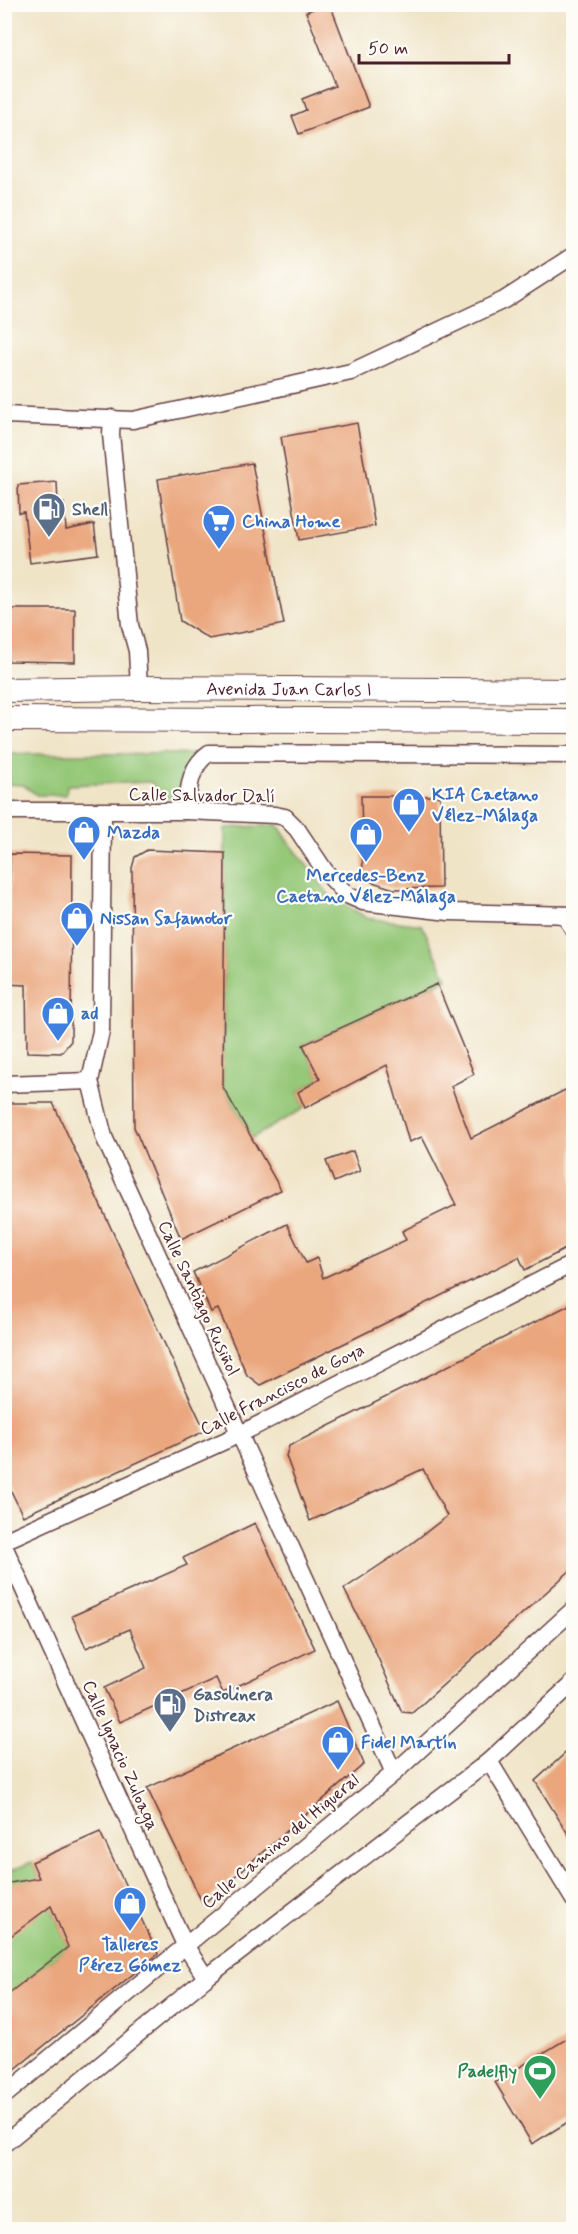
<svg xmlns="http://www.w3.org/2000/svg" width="578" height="2234" font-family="Mynerve,sans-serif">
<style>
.green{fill:#95c878;stroke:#707452;stroke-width:1.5}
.building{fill:#eaa67d}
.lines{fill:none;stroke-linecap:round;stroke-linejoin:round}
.street-casing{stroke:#633d42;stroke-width:19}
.secondary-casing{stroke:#633d42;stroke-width:26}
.street{stroke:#fff;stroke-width:16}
.secondary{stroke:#fff;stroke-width:24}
.labels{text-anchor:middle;stroke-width:4.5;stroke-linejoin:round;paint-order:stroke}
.service-label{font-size:18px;font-weight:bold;fill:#4e5e75;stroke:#fdfcf7;text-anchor:start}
.shop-label{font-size:18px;font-weight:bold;fill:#366cbe;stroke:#fdfcf7;text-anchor:start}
.street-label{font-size:18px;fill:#4a1f2b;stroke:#fdfcf7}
.leisure-label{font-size:18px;font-weight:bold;fill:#27864d;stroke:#fdfcf7;text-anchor:end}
</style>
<rect width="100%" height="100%" fill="#fdfcf7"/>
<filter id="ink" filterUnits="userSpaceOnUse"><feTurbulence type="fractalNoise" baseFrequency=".0167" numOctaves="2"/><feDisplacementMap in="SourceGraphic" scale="12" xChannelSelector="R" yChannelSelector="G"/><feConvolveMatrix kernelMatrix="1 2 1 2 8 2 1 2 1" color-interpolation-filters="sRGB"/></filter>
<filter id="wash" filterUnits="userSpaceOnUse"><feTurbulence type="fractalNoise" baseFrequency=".008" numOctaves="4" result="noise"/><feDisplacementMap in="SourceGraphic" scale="24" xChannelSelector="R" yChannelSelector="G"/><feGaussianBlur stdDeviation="1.35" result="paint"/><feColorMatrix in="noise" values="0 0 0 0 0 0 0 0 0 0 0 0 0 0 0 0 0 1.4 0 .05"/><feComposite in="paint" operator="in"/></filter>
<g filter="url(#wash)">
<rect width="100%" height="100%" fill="#f0e4c7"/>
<g class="green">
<polygon points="5,754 196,754 182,776 179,792 171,798 161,795 151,782 67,785 66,795 37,795 23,785 5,784"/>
<polygon points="278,825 289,842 330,896 367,918 422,925 447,979 303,1045 320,1079 298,1092 305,1108 252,1138 223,1087 225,828"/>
<polygon points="32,1862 68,1947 5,1997 5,1873"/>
</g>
<g id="blocks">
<g class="building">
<polygon points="324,4 330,4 369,107 299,134 292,116 306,110 302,99 335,86 306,12"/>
<polygon points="357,423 375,526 299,540 281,437"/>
<polygon points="252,463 284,624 209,639 180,621 158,479"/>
<polygon points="57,482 58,504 64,503 66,530 94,524 98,554 30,563 24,512 19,513 18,485"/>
<polygon points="4,609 75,609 75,662 4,661"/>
<polygon points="361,796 440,796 441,888 394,889 363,879"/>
<polygon points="147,850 225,853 223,1087 281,1190 181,1239 134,1127 132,868 135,857"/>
<polygon points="10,854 72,855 71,1041 61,1053 27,1052 26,985 4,984 4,945 9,945"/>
<polygon points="437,984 474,1074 451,1086 471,1138 573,1086 573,1245 525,1270 519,1257 260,1385 247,1375 218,1309 211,1312 193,1272 287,1224 306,1263 317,1258 323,1278 406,1240 402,1231 456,1205 422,1137 409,1142 387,1065 305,1108 298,1092 320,1079 303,1045"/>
<polygon points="4,1103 53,1103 205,1431 23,1516 4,1476"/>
<polygon points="353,1151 360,1171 334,1182 326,1161"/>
<polygon points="573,1303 573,1568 412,1713 402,1712 371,1642 344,1589 407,1547 447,1516 423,1469 310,1521 286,1456 289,1446"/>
<polygon points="255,1523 315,1649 223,1693 216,1678 120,1722 104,1688 146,1668 130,1629 86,1648 72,1616 187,1565 183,1558"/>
<polygon points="337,1701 364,1764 203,1904 147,1788"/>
<polygon points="573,1746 573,1842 535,1781"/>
<polygon points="100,1832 158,1954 4,2078 4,1997 68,1947 51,1906 4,1941 4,1884 39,1878 32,1862"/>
<polygon points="573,2035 573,2119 532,2144 495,2082"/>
</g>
</g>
</g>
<g filter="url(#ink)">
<use href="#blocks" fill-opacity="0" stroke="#633d42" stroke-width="1.5"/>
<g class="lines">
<defs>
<g id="street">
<polyline points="4,415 133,420 351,372 504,300 574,255"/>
<polyline points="112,418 111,434 130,625 137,651 139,688"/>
<polyline points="4,811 186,811 275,815 285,817 297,829 325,871 347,895 363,902 449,912 574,915"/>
<path d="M186 811C189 789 189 767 209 753L574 755"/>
<polyline points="103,812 101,1031 90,1081 104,1137 394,1773"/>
<polyline points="564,915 574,930"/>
<polyline points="4,1084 90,1081"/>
<polyline points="4,1541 240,1434 574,1263"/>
<polyline points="4,1546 185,1945 206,1978"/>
<polyline points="489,1761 574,1900"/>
<polyline points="4,2096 394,1773 574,1609"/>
<polyline points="4,2144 206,1978 489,1761 574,1682"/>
</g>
<g id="secondary">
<path id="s1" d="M4 690 139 688 574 691"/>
<polyline points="4,719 574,721"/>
</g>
</defs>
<use href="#street" class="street-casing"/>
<use href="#secondary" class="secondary-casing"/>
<use href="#street" class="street"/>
<use href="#secondary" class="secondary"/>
</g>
</g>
<defs>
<symbol id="fuel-pin" viewBox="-11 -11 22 30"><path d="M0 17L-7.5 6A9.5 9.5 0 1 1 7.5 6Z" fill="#5c6f8a" stroke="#fdfcf7"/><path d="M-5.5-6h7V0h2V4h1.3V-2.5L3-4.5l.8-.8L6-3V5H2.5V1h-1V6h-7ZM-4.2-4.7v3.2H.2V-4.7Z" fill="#fff"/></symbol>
<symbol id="supermarket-pin" viewBox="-11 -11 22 30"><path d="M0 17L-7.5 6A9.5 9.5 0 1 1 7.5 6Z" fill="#3f7fe0" stroke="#fdfcf7"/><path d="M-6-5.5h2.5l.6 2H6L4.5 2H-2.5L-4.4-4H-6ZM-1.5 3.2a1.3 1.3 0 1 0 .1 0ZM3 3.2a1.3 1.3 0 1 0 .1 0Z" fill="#fff"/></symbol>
<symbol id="shop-pin" viewBox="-11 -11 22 30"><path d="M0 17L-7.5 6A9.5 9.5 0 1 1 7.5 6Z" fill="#3f7fe0" stroke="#fdfcf7"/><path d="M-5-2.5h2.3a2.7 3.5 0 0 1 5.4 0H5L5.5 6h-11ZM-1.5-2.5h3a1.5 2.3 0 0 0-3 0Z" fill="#fff"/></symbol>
<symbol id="stadium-pin" viewBox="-11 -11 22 30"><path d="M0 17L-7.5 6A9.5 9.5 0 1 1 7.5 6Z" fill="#2e9e5b" stroke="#fdfcf7"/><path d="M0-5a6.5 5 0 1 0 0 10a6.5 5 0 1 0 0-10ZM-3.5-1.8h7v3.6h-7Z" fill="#fff"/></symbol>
</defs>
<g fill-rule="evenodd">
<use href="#fuel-pin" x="30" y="490" width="38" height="52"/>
<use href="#supermarket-pin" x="200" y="502" width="38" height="52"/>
<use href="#shop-pin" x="390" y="785" width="38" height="52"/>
<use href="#shop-pin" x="65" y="813" width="38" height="52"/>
<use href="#shop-pin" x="347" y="815" width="38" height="52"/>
<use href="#shop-pin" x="58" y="899" width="38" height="52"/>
<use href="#shop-pin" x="39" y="994" width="38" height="52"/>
<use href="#fuel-pin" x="151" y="1685" width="38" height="52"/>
<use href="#shop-pin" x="319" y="1723" width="38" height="52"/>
<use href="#shop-pin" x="111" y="1884" width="38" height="52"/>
<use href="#stadium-pin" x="521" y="2052" width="38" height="52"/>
</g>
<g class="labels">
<g class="service-label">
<text x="72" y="515">Shell</text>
<text x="193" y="1700">Gasolinera<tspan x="193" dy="21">Distreax</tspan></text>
</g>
<g class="shop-label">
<text x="242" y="527">China Home</text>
<text x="432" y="800">KIA Caetano<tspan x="432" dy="21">Vélez-Málaga</tspan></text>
<text x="107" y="838">Mazda</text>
<text x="366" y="881" text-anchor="middle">Mercedes-Benz<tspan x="366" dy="21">Caetano Vélez-Málaga</tspan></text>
<text x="100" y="924">Nissan Safamotor</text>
<text x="81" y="1019">ad</text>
<text x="361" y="1748">Fidel Martín</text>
<text x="130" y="1950" text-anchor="middle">Talleres<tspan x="130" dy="21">Pérez Gómez</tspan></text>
</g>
<g class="street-label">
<text dy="6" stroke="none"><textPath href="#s1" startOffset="285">Avenida Juan Carlos I</textPath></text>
<text transform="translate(202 795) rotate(1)" y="6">Calle Salvador Dalí</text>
<text transform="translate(199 1298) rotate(65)" y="6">Calle Santiago Rusiñol</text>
<text transform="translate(282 1389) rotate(-27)" y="6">Calle Francisco de Goya</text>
<text transform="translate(121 1755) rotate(66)" y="6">Calle Ignacio Zuloaga</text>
<text transform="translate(280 1841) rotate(-40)" y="6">Calle Camino del Higueral</text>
</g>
<g class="leisure-label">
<text x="517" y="2077">Padelfly</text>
</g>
</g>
<rect width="578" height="2234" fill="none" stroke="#fdfcf7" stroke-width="24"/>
<path d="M359 54v9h150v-9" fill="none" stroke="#4a1f2b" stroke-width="3"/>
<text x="368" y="54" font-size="18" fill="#4a1f2b" stroke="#fdfcf7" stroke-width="4.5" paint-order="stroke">50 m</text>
</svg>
